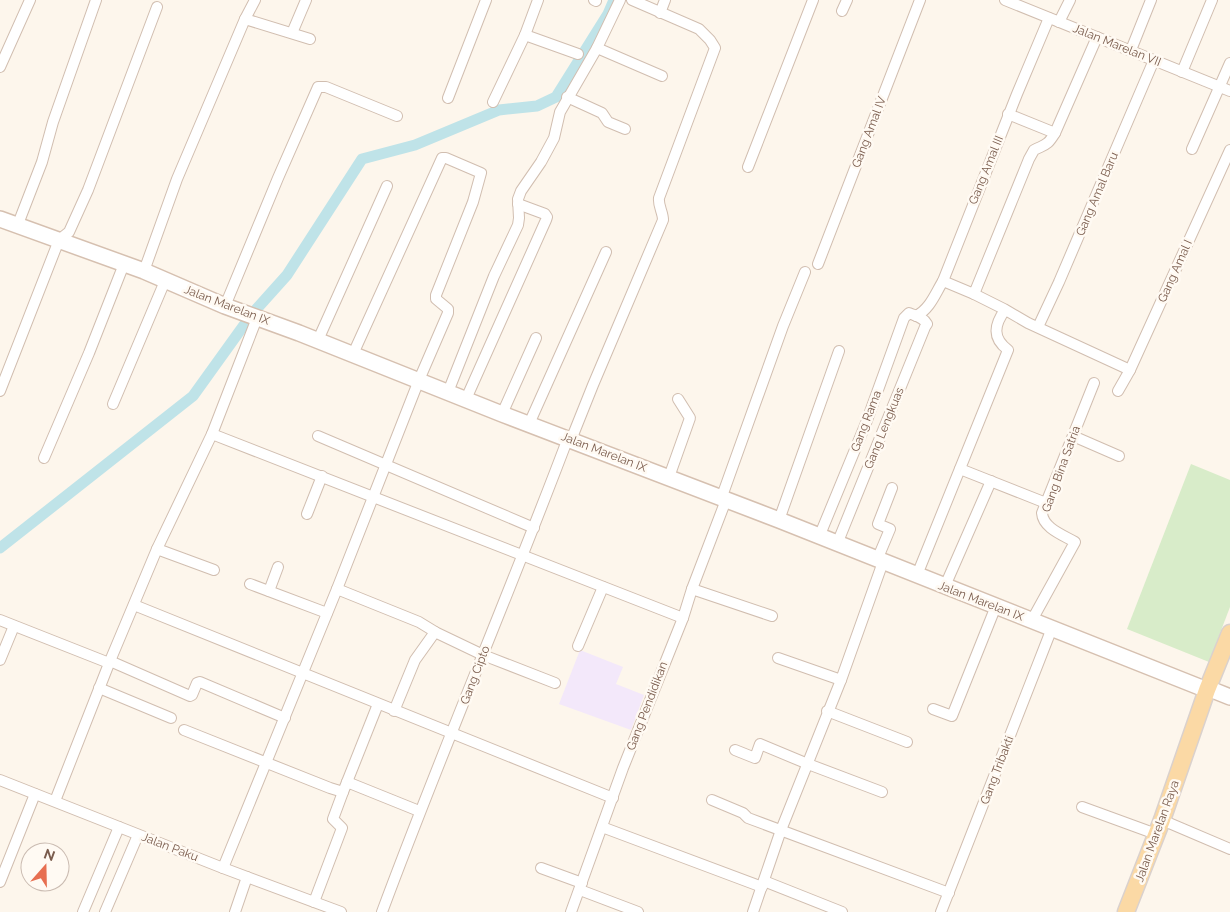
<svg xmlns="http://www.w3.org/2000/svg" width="1230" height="912" font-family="Raleway,sans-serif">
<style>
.education{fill:#f3e8fa}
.green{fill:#d8ecc9}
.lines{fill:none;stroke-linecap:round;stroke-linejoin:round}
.canal{stroke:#bfe3e8;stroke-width:11}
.street-casing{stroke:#d1beb0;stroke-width:12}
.secondary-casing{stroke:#d6c0b0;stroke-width:18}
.primary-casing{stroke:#dad1cd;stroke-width:19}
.street{stroke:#fff;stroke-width:10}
.secondary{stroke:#fff;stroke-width:15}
.primary{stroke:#fbd9a5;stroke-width:16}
.labels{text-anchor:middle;stroke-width:5;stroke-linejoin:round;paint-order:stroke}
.street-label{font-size:12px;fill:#7a5c4d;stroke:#fffaf3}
</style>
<rect width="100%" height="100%" fill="#fdf6ec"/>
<polygon class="education" points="580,650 623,667 616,684 644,695 631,730 559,704"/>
<polygon class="green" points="1191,464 1230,480 1230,607 1209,662 1127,629"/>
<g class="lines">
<polyline class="canal" points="0,548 193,396 252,314 287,275 362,159 415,145 499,110 537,106 556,97 608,14 614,0"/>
<defs>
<g id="street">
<polyline points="594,0 596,1"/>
<polyline points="1005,0 1230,91"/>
<polyline points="842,11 847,0"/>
<polyline points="660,13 665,0"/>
<polyline points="245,19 310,39"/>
<polyline points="1059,22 1070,0"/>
<polyline points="292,33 306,0"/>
<polyline points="525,35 578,54"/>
<polyline points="597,48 662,76"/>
<polyline points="1131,50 1151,0"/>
<polyline points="0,67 30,0"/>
<polyline points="1182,72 1212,0"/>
<polyline points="567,97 602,113 608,122 625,129"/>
<polyline points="448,98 486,0"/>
<polyline points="493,102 525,35 538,0"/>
<polyline points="1008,114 1055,133"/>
<polyline points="1192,149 1230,63"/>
<polyline points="748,167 813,0"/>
<polyline points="18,224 42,162 53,122 96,0"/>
<polyline points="818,264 920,0"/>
<polyline points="144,271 177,179 245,19 255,0"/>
<path d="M943 281 974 294 1029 159 1034 150C1046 144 1047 146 1055 133L1097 37"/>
<polyline points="974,294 1004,309 1028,323 1130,370"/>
<polyline points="225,306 278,178 318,87 326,87 397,116"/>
<path d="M916 316C930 309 935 294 943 281L1017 94 1049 18"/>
<polyline points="1038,327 1059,282 1154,60"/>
<polyline points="318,340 387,186"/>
<polyline points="0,391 59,240 69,232 88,190 157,7"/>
<polyline points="1118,391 1130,370 1230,150"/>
<polyline points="448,392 494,276 518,225 519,218 518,199 521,191 541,162 554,138 560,112 597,48 620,0"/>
<polyline points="466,399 546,220 547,217 545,214 518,204"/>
<polyline points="113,404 165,281"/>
<polyline points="502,414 536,338"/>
<polyline points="529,424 606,252"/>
<polyline points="212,434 683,618"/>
<polyline points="318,436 534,528"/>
<polyline points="1073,436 1119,456"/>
<path d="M571 440 593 385 663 220C663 212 658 206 659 198L715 48 710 40 699 29 632 0"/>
<polyline points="44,458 89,353 124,264"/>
<polyline points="960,469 1046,503"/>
<polyline points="669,477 690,418 678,399"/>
<polyline points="721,499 783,326 805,272"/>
<polyline points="307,514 322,476"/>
<polyline points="779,520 839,351"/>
<path d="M819 537 866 423 904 318 909 313C916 316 923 317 927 324L925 327 837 544"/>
<polyline points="157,549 214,570"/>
<polyline points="877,560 890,529 878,524 892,488"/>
<path d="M917 575 1008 350C992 338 994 325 1005 310"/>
<polyline points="250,584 327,613"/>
<polyline points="945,586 991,481"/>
<polyline points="337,589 419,622 437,633 483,655 555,683"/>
<polyline points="692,589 772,616"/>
<polyline points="269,591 278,567"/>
<path d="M134 605C294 669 453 735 613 798"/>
<polyline points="0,620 109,663"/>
<path d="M1032 620 1075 542C1063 535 1043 528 1042 513L1094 383"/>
<polyline points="578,646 603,587"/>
<polyline points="778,658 841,680"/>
<polyline points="0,660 14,626"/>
<polyline points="110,661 190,696 192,695 197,683 200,682 285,718"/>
<polyline points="99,688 171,718"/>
<polyline points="933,709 952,716 996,606"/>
<polyline points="394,711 415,660 435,632"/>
<polyline points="827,711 907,742"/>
<polyline points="184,730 330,788 343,792 347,782 419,811"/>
<polyline points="735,750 755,758 760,744 808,764 882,792"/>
<polyline points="0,780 223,868 341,912"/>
<polyline points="347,782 378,704"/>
<polyline points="712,800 743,813 748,818 949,893"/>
<polyline points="55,801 110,661 157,549 212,434 257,318"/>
<polyline points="1082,807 1156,834"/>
<polyline points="1162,820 1230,849"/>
<polyline points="602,827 762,887"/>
<polyline points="223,868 337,589 419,380 448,313 448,309 436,299 436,295 473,202 481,173 446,158 442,158 353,354"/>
<polyline points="541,868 582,883"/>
<polyline points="764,881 842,912"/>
<polyline points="0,882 35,794"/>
<polyline points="580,890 638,912"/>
<polyline points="314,902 342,828 333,819 343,792"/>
<polyline points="83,912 119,827"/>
<polyline points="105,912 138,835"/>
<polyline points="235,912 247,877"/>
<path d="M382 912C441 753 508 597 568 438"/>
<polyline points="571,912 623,768 683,618 692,589 726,500"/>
<polyline points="753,912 781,830 841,680 883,562"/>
<polyline points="941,912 1052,628"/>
</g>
<g id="secondary">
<polyline points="0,219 144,271 225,306 299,333 502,414 779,520 1207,690"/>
<polyline points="1215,691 1230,697"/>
</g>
<polyline id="primary" points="1126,912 1162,820 1207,690 1230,633"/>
</defs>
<use href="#street" class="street-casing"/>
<use href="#secondary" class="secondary-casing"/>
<use href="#primary" class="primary-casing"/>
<use href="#street" class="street"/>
<use href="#secondary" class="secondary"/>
<use href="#primary" class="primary"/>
</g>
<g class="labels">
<g class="street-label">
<text transform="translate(1117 45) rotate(22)" y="4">Jalan Marelan VII</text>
<text transform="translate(869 132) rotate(-69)" y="4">Gang Amal IV</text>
<text transform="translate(986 170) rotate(-68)" y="4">Gang Amal III</text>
<text transform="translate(1097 194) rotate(-67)" y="4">Gang Amal Baru</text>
<text transform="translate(1175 271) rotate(-66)" y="4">Gang Amal I</text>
<text transform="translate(227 305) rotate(21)" y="4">Jalan Marelan IX</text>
<text transform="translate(866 421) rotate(-69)" y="4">Gang Rama</text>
<text transform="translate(884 428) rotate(-68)" y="4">Gang Lengkuas</text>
<text transform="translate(604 452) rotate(21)" y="4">Jalan Marelan IX</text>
<text transform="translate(1061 469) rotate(-70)" y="4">Gang Bina Satria</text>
<text transform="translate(981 601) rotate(21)" y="4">Jalan Marelan IX</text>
<text transform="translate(475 675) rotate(-69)" y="4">Gang Cipto</text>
<text transform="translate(647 706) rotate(-69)" y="4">Gang Pendidikan</text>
<text transform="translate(997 770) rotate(-69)" y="4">Gang Tribakti</text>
<text transform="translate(1157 831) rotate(-70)" y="4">Jalan Marelan Raya</text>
<text transform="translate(170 847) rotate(21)" y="4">Jalan Paku</text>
</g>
</g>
<g transform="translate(45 867) rotate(20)"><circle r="24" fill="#fffaf3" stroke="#cabbb1"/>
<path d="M0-4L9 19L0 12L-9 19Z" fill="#e76f51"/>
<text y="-8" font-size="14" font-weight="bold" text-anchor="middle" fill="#7a5c4d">N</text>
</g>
</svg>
